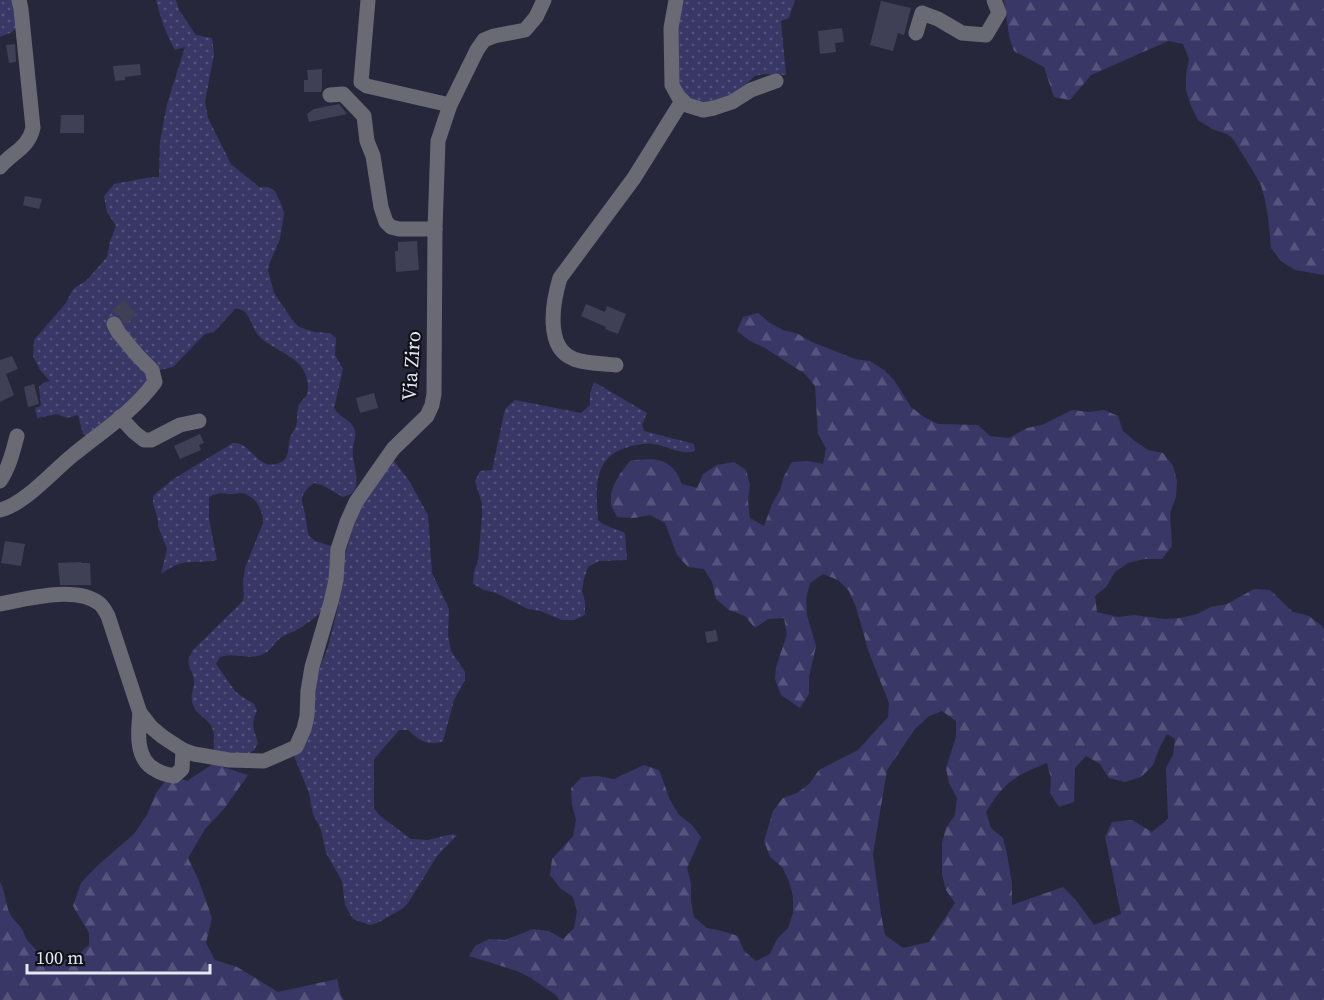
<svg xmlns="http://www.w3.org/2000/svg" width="1324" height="1000" font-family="'Source Serif 4',serif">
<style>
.grass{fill:url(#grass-dots)}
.forest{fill:url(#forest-firs);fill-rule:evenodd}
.building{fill:#3f3f55}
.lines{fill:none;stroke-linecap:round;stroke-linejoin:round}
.minor{stroke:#6a6a75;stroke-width:15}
.labels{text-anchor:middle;stroke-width:4.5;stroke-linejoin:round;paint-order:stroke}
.street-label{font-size:20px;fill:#e6e7f5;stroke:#11111a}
</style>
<defs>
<pattern id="grass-dots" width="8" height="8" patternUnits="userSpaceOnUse" patternTransform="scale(1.5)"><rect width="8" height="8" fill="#393766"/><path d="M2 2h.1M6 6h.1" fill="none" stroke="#56547c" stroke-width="1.8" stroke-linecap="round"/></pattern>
<pattern id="forest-firs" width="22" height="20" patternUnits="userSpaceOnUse" patternTransform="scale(1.5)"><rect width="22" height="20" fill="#393766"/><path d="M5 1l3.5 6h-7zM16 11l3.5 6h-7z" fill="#56547c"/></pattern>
</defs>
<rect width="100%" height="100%" fill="#27273c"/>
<g class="grass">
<polygon points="0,0 14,0 17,27 12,32 0,37"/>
<path d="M156 0H176L179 10 196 35 212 38 214 54 205 102 208 118 231 164 259 187H268L275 191 282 206 284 214 280 239 270 262 268 270 274 293 293 321 299 327 314 332 330 333 336 338 335 355 343 369 334 408C339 417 349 419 354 428 357 435 354 440 353 447 351 460 360 478 355 489 352 495 348 495 343 497L322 485 314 483C295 497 304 503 306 520 307 526 307 530 309 536L315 541 331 546C332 561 329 600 321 611 315 619 303 626 295 631 290 633 286 634 282 637 274 642 271 652 261 655 247 660 235 652 220 657L216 664 235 691 241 696 254 704 257 711C250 724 254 730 258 743L254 750 247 755 214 753C213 745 215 737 213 730 210 720 200 717 195 709 188 696 194 693 194 681 193 667 183 667 193 650L243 601 244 593 243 584 245 568 263 523C263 510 256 496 242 493 240 493 234 494 232 494 220 494 221 491 209 497V519L217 560C192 565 185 556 161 574L167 549 158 526V520L153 503V497L156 493 175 478 233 443C251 442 257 469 276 464 291 461 287 449 290 438 291 434 295 430 296 426 298 421 296 414 298 408 299 403 303 400 306 396 311 386 306 370 297 362 287 353 273 348 262 339 253 332 252 320 245 312 244 311 238 308 236 308L214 332 205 334 173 367 159 370 134 400 88 436 83 434 78 415 67 418 57 414 37 418 35 408 41 406 39 387 43 383 50 381 40 370 33 356 34 340 66 303 73 289 87 280 107 257 110 241 116 226 107 212 104 196 114 184 146 178 159 177 160 141 167 104 185 47 175 50C165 32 161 19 156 0Z"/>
<polygon points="678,0 795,0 789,18 781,21 786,75 764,74 755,76 728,100 694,103 676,83"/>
<path d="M594 382 647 413 642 424 644 431 694 444 695 451C681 456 667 445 653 444 644 443 634 445 625 448 592 459 596 492 598 520 605 527 615 528 625 533L627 560 599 561 588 567 584 579 582 591 585 602V615L574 620H562L540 611 528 609 496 593 484 590 473 584 474 572 478 561 482 516V504L475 481 480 471 492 470 505 409 515 400 581 413 590 405V393Z"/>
<path d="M393 460 408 479 428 515 432 573 449 609 448 635 451 651 465 672V680L454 700 443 741C428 747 419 740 408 730H399L374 759V808L379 815 411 839 428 840 452 834 457 835 437 856 408 903 402 909 377 923 370 925 353 919 345 905 342 881 326 853 321 830 313 814 309 793 294 756 304 747 309 736 318 672 328 647 339 603 343 563 352 530 361 505Z"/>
</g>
<g class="forest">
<polygon points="1004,0 1324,0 1324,275 1295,270 1281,261 1271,248 1268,216 1265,200 1261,185 1253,171 1233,139 1227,134 1212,129 1198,120 1191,106 1186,90 1186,75 1189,59 1183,44 1168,41 1091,75 1070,100 1054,97 1044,67 1014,51 1009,36"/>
<path d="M758 313 770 323 783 330 798 334 812 342 855 359 870 361 884 370 894 380 911 407 924 417 938 424 978 425 990 436 1009 438 1027 428 1042 425 1072 410 1088 412 1104 410 1118 416 1123 431 1135 441 1148 450 1163 453 1173 466 1177 481 1176 497 1170 513 1172 546 1162 559H1145L1128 563 1115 572 1106 587 1095 596 1097 612 1118 617 1134 615 1165 619 1181 618 1197 614 1211 607 1227 604 1254 589 1270 590 1293 612 1309 616 1322 626 1324 629V1000H559L557 996 531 978 517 971 469 956 475 946 489 939 505 940 533 929 549 931 563 939 574 928 577 912 573 897 560 888 550 875 552 859 573 836 576 820 572 804 571 788 582 777 598 776 614 779 644 765 659 770 670 800 679 815 691 824 701 837 687 868 691 884V901L694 917 707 928 722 931 738 936 744 951 756 961 770 954 777 939 788 928 793 913V897L789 881 782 867 770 857 764 841 773 811 783 798 797 793 809 784 819 770 858 750 888 717 889 703 869 653 856 607 849 591 838 580 823 574 810 583 806 599 807 615 816 646 809 677V694L800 708 781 695 775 679 776 667 787 634 784 618 768 619 755 628 745 616 729 610 716 599 712 582 704 569 688 567 677 555 665 523 650 515 634 518 617 517C615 513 611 507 611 503 609 487 621 472 630 461 646 459 664 456 675 471 678 474 680 480 682 484L697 488 703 474 717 465 734 462 746 470 750 485 748 501 750 518 764 526 772 504 780 490 784 476 792 462 808 461 823 464 826 448 818 434 815 386 805 374 765 348 750 341 737 331 743 317ZM942 711 956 721V737L946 768 949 783 957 798 955 815 946 828 942 843V874L946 890 955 903 929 942 903 948 885 935 881 914 873 854 887 770 915 729 929 716ZM1167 734 1175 739 1173 755 1166 768 1168 819 1152 832 1132 820 1112 822 1105 837 1121 914 1094 925 1075 899 1063 887 1012 905V884L1007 854 1003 838 991 828 986 812C1003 783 1016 775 1047 763L1051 778 1050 793 1059 807 1074 802 1075 768 1086 756 1100 764 1109 778 1125 782 1141 777 1153 765 1159 749Z"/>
<path d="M213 764 248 775 224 809 205 829 188 858 199 881 212 918 206 943 215 960 237 967 278 992 337 979 341 995 344 1000H0V882C5 891 5 900 8 909 10 917 17 922 22 929 24 933 25 938 28 941 37 953 55 963 70 959 78 957 83 950 89 945V933L73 906 81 883 97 866 134 834 147 815 156 793 171 774 187 781Z"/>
</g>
<g class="building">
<polygon points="881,1 911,8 904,35 898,33 893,51 870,45"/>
<polygon points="842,28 844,42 835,43 836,52 820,54 818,31"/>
<polygon points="15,44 16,62 9,63 6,45"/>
<polygon points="140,64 141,75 125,77 125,80 115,81 113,66"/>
<polygon points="322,69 322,89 321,92 304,92 304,80 308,80 307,70"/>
<polygon points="339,104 347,114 309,122 307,114 314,109"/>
<polygon points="61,115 84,115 84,133 60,133"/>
<polygon points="25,196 42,199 39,209 23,205"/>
<polygon points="417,241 419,270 396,272 395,251 398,251 398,242"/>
<polygon points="124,300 136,315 125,325 120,316 115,314 112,310"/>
<polygon points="586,304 605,312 607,306 626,314 618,334 605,329 606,327 581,316"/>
<polygon points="12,356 18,369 6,374 14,395 0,402 0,360"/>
<polygon points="34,384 39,404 28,407 24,387"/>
<polygon points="374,393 378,408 360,413 356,398"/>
<polygon points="200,434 204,443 199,445 201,450 180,459 174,446"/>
<polygon points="5,541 25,544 21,566 1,563"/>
<polygon points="81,562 81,563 90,563 91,585 60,585 58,563"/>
<polygon points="716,630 718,641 707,643 705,632"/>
</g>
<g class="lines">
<g class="minor">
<polyline points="368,0 361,82 367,86 450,105"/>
<polyline points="676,0 671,28 672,85 678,96 687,105 703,110 714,108 732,102 751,90 776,81"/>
<polyline points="916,33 922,13 938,19 962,33 986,35 999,13 994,0"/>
<polyline points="330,95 343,94 364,116 367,141 373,156 381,207 386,222 391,227 399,229 435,229"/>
<path d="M0 167C12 152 28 149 33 128L21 9 19 0"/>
<path d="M616 365C606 364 582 363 574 359 544 348 553 301 560 278L634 178 682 101"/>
<polyline points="120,417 134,432 144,440 151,440 180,425 199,421"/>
<path d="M0 481C9 468 13 451 17 436"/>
<path d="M0 510C25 504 53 471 73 455 101 432 133 412 155 382L152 370 138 356 118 332 114 324"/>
<path d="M0 604C26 599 77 585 100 604 103 607 106 612 108 616L140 713 151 727 163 737 183 750 194 754 229 760 264 761 296 747 304 729 307 716 308 691 312 667 331 602 336 580 338 549 347 522 356 502 393 449 427 416 432 405 434 394 435 229 438 141 450 105 477 50 484 40 494 36 525 30 536 17 544 0"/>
<path d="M140 713C138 732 135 760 156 770 161 773 168 775 174 776L182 769 183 750"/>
</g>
</g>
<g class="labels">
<g class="street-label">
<text transform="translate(411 366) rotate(-86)" y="7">Via Ziro</text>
</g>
</g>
<path d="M27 964v9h183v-9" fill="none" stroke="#e6e7f5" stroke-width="3"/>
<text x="36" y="964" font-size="18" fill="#e6e7f5" stroke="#11111a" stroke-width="4.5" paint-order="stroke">100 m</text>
</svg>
